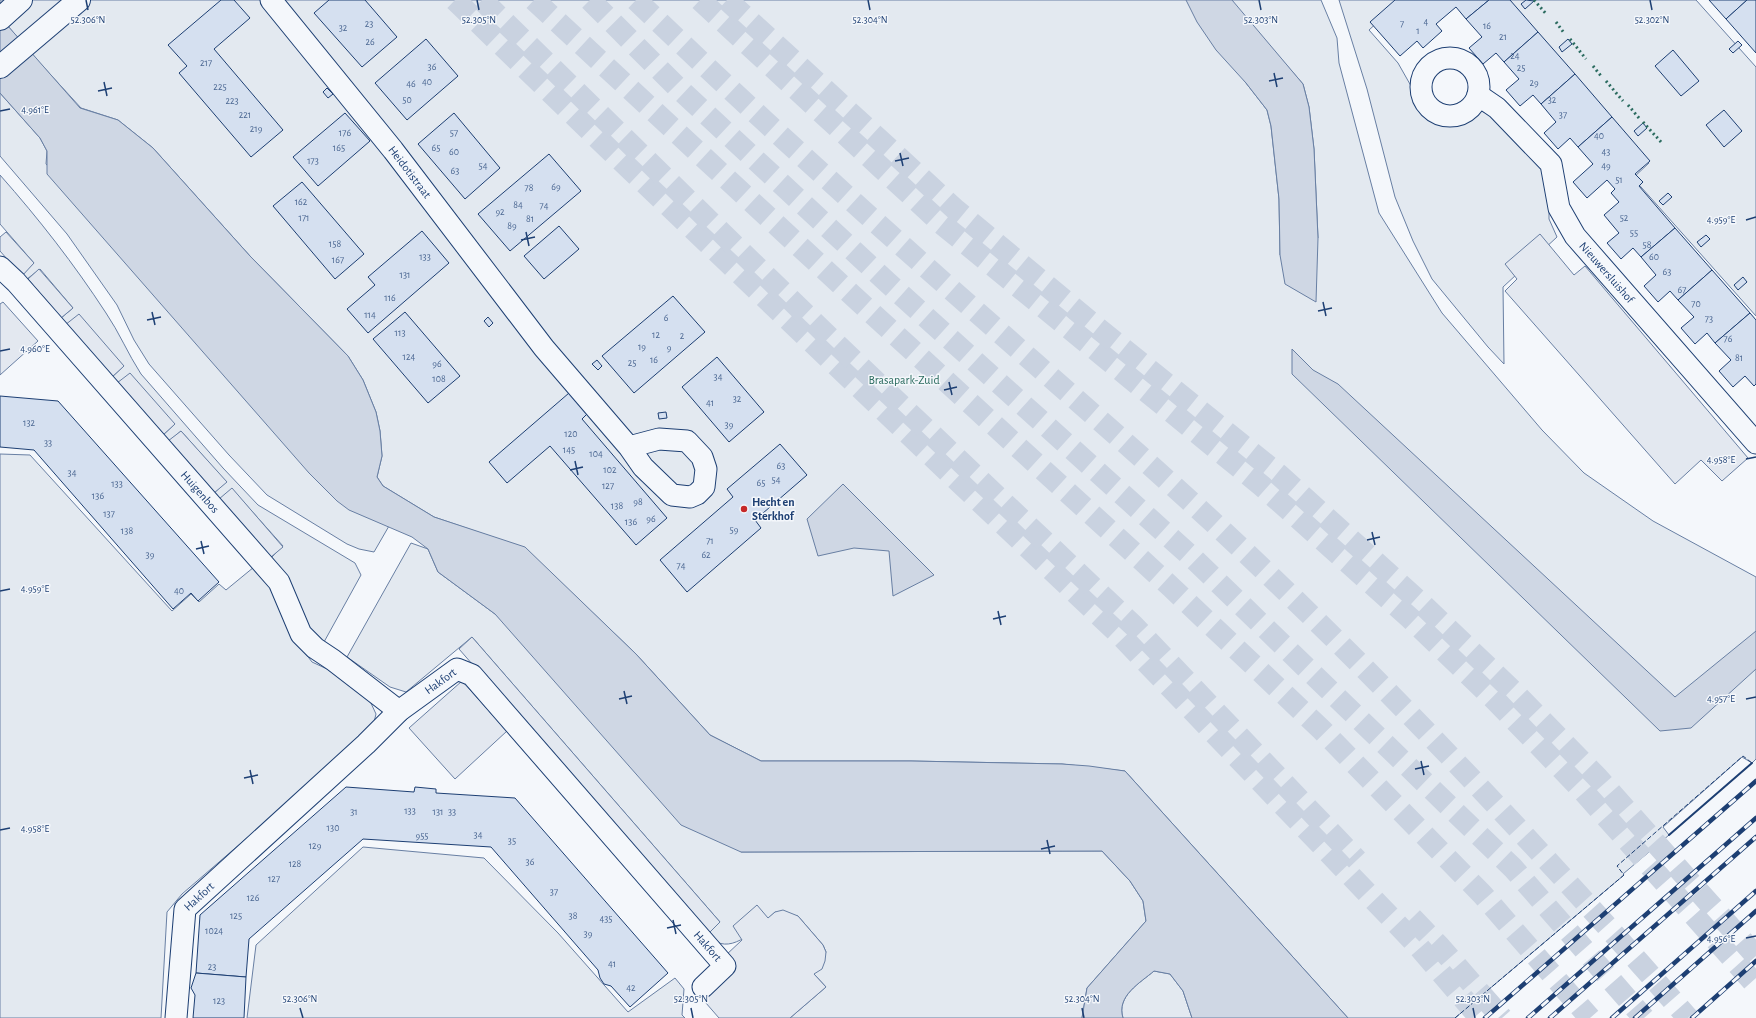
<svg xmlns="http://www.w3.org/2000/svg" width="1756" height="1018" font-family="'Alegreya Sans',sans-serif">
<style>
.green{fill:#e3e9f0;stroke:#687fa3}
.parking{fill:#e3e8f0;stroke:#687fa3}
.water{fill:#cfd7e4;stroke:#687fa3}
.building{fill:#d5e0f0;stroke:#1d3f73}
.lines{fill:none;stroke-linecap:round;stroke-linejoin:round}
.motorway-tunnel{stroke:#c9d2e0;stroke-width:22;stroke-dasharray:22 11;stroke-linecap:butt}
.minor-casing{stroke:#1d3f73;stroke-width:23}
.tertiary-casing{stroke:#1d3f73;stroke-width:24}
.minor{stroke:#f4f7fb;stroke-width:21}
.tertiary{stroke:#f4f7fb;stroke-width:22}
.rail-casing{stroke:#1d3f73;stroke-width:4.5}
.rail{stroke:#f4f7fb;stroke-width:3;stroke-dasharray:9;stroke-linecap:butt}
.hedge{stroke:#2c6c60;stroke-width:3;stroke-dasharray:2 3;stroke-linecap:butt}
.fence{stroke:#1d3f73;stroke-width:1;stroke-dasharray:5 2;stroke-linecap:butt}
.wall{stroke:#1d3f73;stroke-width:2}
.ticks{fill:none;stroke:#1d3f73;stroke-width:1.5}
.poi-dot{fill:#c62828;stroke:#f4f7fb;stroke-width:1.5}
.labels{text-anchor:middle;stroke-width:3;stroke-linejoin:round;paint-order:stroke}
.number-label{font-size:10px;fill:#4b6792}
.street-label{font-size:12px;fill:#1d3f73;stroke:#f4f7fb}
.park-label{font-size:12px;fill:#2c6c60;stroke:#f4f7fb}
.poi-label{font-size:12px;font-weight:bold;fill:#1d3f73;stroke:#f4f7fb;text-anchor:start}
.ticks-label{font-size:10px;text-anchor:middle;fill:#1d3f73;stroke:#f4f7fb;stroke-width:3;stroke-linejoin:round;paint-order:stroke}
</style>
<rect width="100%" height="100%" fill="#f4f7fb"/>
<g class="green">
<polygon points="0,0 1190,0 1246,83 1267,110 1271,126 1279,199 1280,255 1318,238 1314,149 1309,107 1303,84 1230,0 1321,0 1337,38 1339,63 1379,213 1442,313 1542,430 1584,473 1653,521 1756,577 1756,759 1752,763 1742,757 1663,827 1669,835 1623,874 1624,875 1455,1018 1348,1018 1125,771 1062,764 911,761 761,761 710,735 636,654 525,548 434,517 383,486 377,477 382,456 380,431 376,412 363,380 348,356 250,256 153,148 118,120 81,108 39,62 0,17"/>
<polygon points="1339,0 1402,0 1369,30 1398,63 1415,93 1417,101 1427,114 1435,120 1445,123 1460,120 1477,110 1495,115 1543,166 1549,206 1549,219 1557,237 1503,287 1504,364 1488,347 1432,279 1413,241 1395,197 1367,89"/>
<polygon points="1503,0 1696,0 1756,67 1756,316 1633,178 1649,163"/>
<polygon points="0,93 40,138 47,151 46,164 385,524 389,526 374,552 359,549 347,544 267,495 229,455 149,364 134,340 117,305 67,234 0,156"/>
<path d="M0 175C39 219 74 264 106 313 119 332 128 354 141 374L223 468 258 505 355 563 361 575 324 642H322L310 629 271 558 283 546 232 489 220 499 214 493 226 482 181 431 169 441 163 435 175 424 118 382 117 383 112 377 124 366 67 325 61 318 73 308 40 269 27 279 23 274 34 263 0 224Z"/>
<polygon points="0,454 30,455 172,611 191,594 199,602 219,584 226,590 254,567 271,588 285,622 296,641 312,662 327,669 353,686 370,701 376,714 372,730 182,894 167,912 161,1018 0,1018"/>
<path d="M411 543 428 549 438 572 495 614 741 852 1102 851 1130 881 1143 901 1146 921 1087 988 1082 1018H790L826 987 814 974 826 952 823 945 798 916 775 912C762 924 736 952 717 942 713 941 710 937 708 934L720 922 472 637 406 692 390 687 347 657Z"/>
<polygon points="363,847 484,858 558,933 628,1012 675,978 684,989 682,1015 685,1018 247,1018 256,945"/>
<path d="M1154 971 1170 974 1183 991 1192 1018H1123C1116 996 1140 983 1154 971Z"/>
</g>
<g class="parking">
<polygon points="6,232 34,263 22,276 0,251 0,237"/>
<polygon points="1540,234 1574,275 1585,266 1748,458 1722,481 1701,460 1675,484 1505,291 1517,279 1505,264"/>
<polygon points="39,269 73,308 61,318 28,279"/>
<polygon points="3,302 38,341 0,375 0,304"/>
<polygon points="79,314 124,366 112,377 65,325"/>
<polygon points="130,373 175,424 163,435 117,383"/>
<polygon points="181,431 227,482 214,493 168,441"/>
<polygon points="232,488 283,547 271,557 219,499"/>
<polygon points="472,637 720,922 708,934 459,649"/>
<polygon points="462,681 507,731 455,779 409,728"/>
<polygon points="757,905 768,918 775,912 783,910 798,916 823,945 826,952 825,961 822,969 814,974 826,987 790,1018 719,1018 692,987 742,940 733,926"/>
</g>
<g class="water">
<polygon points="1186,0 1232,0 1303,84 1309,107 1314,149 1318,238 1316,302 1285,284 1280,255 1279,199 1271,126 1267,110 1246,83 1216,50 1197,22"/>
<path d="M0 17 80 108 118 120 153 148 250 256 348 356 363 380 376 412 380 431 382 456 377 477 383 486 434 517 525 547 636 654 710 735 761 761H911L1062 764 1089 766 1125 771 1348 1018H1192L1183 991 1170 974 1154 971C1140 983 1116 996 1123 1018H1082L1087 988 1146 921 1143 901 1130 881 1102 851 741 852 681 825 495 614 438 572 428 549 412 537 349 510 337 501 309 473 47 174V151L40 138 0 93Z"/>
<polygon points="1292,349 1313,370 1338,384 1675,697 1756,631 1756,669 1691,728 1660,731 1292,374"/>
<polygon points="843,484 934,575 893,596 889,551 854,548 818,556 807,519"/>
</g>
<g class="building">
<polygon points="221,0 234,0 250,18 214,49 283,130 251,157 179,73 187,66 168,45"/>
<polygon points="329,0 365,0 397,37 362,67 314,13"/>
<polygon points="1395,0 1489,0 1466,19 1456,7 1436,24 1442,31 1423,48 1417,41 1400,56 1370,22"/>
<polygon points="1489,0 1510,0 1538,32 1504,62 1496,53 1483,64 1469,48 1482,37 1466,19"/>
<polygon points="1526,0 1534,1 1525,9 1521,4"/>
<polygon points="1709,0 1747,0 1726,19"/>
<polygon points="1747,0 1756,0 1756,53 1726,19"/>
<polygon points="1538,32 1575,74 1541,104 1533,95 1520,106 1506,90 1519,79 1504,62"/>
<polygon points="426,39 458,76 407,120 375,83"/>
<polygon points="1568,39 1572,44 1562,52 1559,47"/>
<polygon points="1738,41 1742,45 1733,53 1729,49"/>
<polygon points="1673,50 1699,81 1681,96 1655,66"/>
<polygon points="1575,74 1612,117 1578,147 1570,138 1558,149 1544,133 1556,122 1541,104"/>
<polygon points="327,88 333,94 328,98 323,92"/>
<polygon points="1724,110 1742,131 1724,147 1706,125"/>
<polygon points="345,113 370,141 318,186 293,157"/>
<polygon points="454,113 500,168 465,199 418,144"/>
<polygon points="1612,117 1650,161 1635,174 1643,182 1639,186 1675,228 1641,257 1633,248 1621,259 1607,243 1619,233 1604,215 1619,202 1611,193 1615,189 1607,180 1587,198 1573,182 1593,164 1578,147"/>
<polygon points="1643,123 1647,128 1638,136 1634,131"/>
<polygon points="549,154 581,191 510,251 478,214"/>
<polygon points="302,182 364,254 335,279 273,206"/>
<polygon points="1668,193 1672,197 1663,205 1659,201"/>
<polygon points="559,226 579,249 544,279 524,256"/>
<polygon points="1675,228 1712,270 1678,300 1670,291 1658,302 1644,286 1656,275 1641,257"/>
<polygon points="422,231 449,263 368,333 347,309 375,285 368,277"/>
<polygon points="1706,235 1710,239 1701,247 1697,242"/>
<polygon points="1712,270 1750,313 1715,343 1707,333 1695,344 1681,328 1694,317 1678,300"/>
<polygon points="1743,277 1747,282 1738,290 1734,285"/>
<polygon points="673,296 705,332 634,393 602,356"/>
<polygon points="405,312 460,376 428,403 373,339"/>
<polygon points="1750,313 1756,320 1756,384 1754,386 1745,376 1733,387 1719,371 1731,360 1715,343"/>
<polygon points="488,317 493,323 489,327 484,321"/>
<polygon points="717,357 764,412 729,442 682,387"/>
<polygon points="597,360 602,366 598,370 592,364"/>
<polygon points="569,393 587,414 582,419 667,518 636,545 550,446 507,483 489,462"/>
<polygon points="0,396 58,401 219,582 198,601 191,593 173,609 34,450 0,447"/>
<polygon points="666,412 667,418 659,419 658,413"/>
<polygon points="780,444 807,475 755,520 761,528 687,592 660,560 733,497 727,489"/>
<polygon points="346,787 414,792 415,787 436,789 436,793 515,798 668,973 630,1007 611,986 604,984 600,978 598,970 491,847 363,839 249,939 246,977 196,973 200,915"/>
<polygon points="196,973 246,977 244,1018 193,1018 195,995 191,988"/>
</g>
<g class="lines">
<g class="motorway-tunnel">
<polyline points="455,0 614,154 1122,637 1419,947 1480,1018"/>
<polyline points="482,0 832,340 1134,626 1357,860"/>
<polyline points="534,0 864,306 1171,587 1322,730 1482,894 1590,1018"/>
<polyline points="590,0 676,86 887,282 1195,560 1513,868 1644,1018"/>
<path d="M636 0C737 97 840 191 945 284 1035 364 1126 442 1215 524 1382 679 1538 846 1688 1018"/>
<polyline points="700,0 942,224 1262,486 1410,618 1498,703 1583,791 1756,985"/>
<polyline points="727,0 956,210 1094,325 1278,474 1422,604 1512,690 1598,778 1756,956"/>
<polyline points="1412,918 1440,947 1502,1018"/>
</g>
<defs>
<g id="minor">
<path id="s1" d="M271 0 393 150 544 348 629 447 643 467 672 495 690 497 697 494 704 487 706 469 702 457 687 441 659 439 629 447"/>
<circle cx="1450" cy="87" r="29"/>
<path id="s2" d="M1478 95 1497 108 1551 164 1559 208 1575 236 1756 443"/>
<path id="s3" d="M0 267 16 282 279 582 301 634 315 648 333 660 399 711"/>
<path id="s4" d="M176 1018 185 909 366 744 399 711 457 669 472 675 725 966 703 987"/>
</g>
<g id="tertiary">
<polyline points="0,19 21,0"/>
<polyline points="0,67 79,0"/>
</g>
</defs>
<use href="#minor" class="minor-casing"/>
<use href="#tertiary" class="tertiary-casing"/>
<use href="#minor" class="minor"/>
<use href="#tertiary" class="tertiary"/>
<defs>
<g id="rail">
<polyline points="1485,1018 1756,781"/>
<polyline points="1528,1018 1756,818"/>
<polyline points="1550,1018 1756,837"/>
<polyline points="1612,1018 1756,891"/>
<polyline points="1635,1018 1756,911"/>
<polyline points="1692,1018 1756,961"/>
</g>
</defs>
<use href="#rail" class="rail-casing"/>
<use href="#rail" class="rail"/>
<g class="hedge">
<polyline points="1534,0 1547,15"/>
<polyline points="1556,22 1564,33"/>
<polyline points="1570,39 1586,59"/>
<polyline points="1593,66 1601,76"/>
<polyline points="1606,81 1623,101"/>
<polyline points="1628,105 1639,118"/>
<polyline points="1643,122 1661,142"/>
</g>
<polyline class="fence" points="1455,1018 1624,875 1617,866 1743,756 1752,763"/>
<polyline class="wall" points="1669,835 1752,763"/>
</g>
<path class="ticks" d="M86 0 88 10M477 0 479 10M868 0 870 10M1259 0 1261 10M1650 0 1652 10M1274 73 1277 87M1269 81 1283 78M104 82 107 96M98 91 112 88M0 111 10 109M900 153 903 166M895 161 909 158M1746 220 1756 217M526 232 529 246M521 240 535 237M1323 302 1326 316M1318 311 1332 308M152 312 155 325M147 320 161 317M0 351 10 349M949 382 952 395M944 390 957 387M1746 459 1756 457M575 461 578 475M570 470 583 467M1372 532 1375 545M1367 540 1380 537M201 541 204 554M196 549 209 546M0 591 10 589M998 611 1001 625M993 619 1006 616M624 691 627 704M619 699 632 696M1746 699 1756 697M1421 761 1424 775M1415 769 1429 766M250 770 253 784M244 778 258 775M0 830 10 828M1047 840 1050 854M1041 849 1055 846M673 920 676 934M667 928 681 925M1746 938 1756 936M300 1008 303 1018M691 1008 693 1018M1082 1008 1084 1018M1473 1008 1475 1018"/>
<circle class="poi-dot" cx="744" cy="509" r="4"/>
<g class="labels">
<g class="number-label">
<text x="1426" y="25">4</text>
<text x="369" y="27">23</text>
<text x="1402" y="27">7</text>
<text x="1487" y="29">16</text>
<text x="343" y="31">32</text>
<text x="1418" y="34">1</text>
<text x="1503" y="40">21</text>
<text x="370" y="45">26</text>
<text x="1515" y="59">24</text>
<text x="206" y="66">217</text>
<text x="432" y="70">36</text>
<text x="1521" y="71">25</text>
<text x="427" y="85">40</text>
<text x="1534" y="86">29</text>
<text x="411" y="87">46</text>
<text x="220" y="90">225</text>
<text x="407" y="103">50</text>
<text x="1552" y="103">32</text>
<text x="232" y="104">223</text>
<text x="245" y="118">221</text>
<text x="1563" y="118">37</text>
<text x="256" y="132">219</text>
<text x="345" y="136">176</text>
<text x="454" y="136">57</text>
<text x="1599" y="139">40</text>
<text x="339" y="151">165</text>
<text x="436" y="151">65</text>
<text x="454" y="155">60</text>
<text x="1606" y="155">43</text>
<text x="313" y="164">173</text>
<text x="483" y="169">54</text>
<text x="1606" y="169">49</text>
<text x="455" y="174">63</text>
<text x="1619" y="183">51</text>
<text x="556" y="190">69</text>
<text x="529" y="191">78</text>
<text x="301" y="205">162</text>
<text x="518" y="208">84</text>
<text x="544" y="209">74</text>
<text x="500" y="215">92</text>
<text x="304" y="221">171</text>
<text x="1624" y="221">52</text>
<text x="530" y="222">81</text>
<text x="512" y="229">89</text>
<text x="1634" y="236">55</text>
<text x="335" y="247">158</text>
<text x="1647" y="248">58</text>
<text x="425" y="260">133</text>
<text x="1654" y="260">60</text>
<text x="338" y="263">167</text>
<text x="1667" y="275">63</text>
<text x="405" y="278">131</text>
<text x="1682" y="293">67</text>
<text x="390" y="301">116</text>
<text x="1696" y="307">70</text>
<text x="370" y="318">114</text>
<text x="666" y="321">6</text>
<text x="1709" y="322">73</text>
<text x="400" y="336">113</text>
<text x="656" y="338">12</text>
<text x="682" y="339">2</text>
<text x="1728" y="342">76</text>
<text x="642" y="350">19</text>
<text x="669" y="351">9</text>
<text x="409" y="360">124</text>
<text x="1739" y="361">81</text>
<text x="654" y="363">16</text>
<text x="632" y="366">25</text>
<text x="437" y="367">96</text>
<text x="718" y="380">34</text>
<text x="439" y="382">108</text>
<text x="737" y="402">32</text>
<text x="710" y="406">41</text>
<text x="29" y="426">132</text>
<text x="729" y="428">39</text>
<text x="571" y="437">120</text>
<text x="48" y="446">33</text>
<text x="569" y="453">145</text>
<text x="596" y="457">104</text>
<text x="781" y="469">63</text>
<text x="610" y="473">102</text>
<text x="72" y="476">34</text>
<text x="776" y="483">54</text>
<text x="761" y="486">65</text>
<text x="117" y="487">133</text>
<text x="608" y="489">127</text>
<text x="98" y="499">136</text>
<text x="638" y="505">98</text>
<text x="617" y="509">138</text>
<text x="109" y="517">137</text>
<text x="651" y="522">96</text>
<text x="631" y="525">136</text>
<text x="734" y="533">59</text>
<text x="127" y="534">138</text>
<text x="710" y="544">71</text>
<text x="150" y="558">39</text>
<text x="706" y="558">62</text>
<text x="681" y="569">74</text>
<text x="179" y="594">40</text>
<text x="410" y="814">133</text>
<text x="354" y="815">31</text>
<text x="438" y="815">131</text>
<text x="452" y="815">33</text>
<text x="333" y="831">130</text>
<text x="478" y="838">34</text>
<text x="422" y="839">955</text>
<text x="512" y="844">35</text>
<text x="315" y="849">129</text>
<text x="530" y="865">36</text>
<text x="295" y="867">128</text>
<text x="274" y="882">127</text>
<text x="554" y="895">37</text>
<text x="253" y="901">126</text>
<text x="236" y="919">125</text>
<text x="573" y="919">38</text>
<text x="606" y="922">435</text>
<text x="214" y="934">1024</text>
<text x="588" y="937">39</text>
<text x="612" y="967">41</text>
<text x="212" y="970">23</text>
<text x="631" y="991">42</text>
<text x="219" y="1004">123</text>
</g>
<g class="street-label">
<text dy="4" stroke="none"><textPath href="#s1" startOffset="221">Heidotistraat</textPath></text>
<text dy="4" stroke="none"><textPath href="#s2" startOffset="226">Nieuwersluishof</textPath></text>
<text dy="4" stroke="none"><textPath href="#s3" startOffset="301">Huigenbos</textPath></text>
<text dy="4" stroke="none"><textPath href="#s4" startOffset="452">Hakfort</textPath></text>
<text dy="4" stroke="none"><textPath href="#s4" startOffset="128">Hakfort</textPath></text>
<text dy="4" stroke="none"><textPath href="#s4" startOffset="848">Hakfort</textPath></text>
</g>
<g class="park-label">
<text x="904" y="384">Brasapark-Zuid</text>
</g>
<g class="poi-label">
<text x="752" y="506">Hecht en<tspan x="752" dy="14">Sterkhof</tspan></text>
</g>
</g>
<g class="ticks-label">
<text x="88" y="23">52.306°N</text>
<text x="479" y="23">52.305°N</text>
<text x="870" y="23">52.304°N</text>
<text x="1261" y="23">52.303°N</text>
<text x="1652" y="23">52.302°N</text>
<text x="35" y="113">4.961°E</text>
<text x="1721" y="223">4.959°E</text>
<text x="35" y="352">4.960°E</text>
<text x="1721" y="463">4.958°E</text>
<text x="35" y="592">4.959°E</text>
<text x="1721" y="702">4.957°E</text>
<text x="35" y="832">4.958°E</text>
<text x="1721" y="942">4.956°E</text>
<text x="300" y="1002">52.306°N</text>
<text x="691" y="1002">52.305°N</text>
<text x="1082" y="1002">52.304°N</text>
<text x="1473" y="1002">52.303°N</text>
</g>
</svg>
